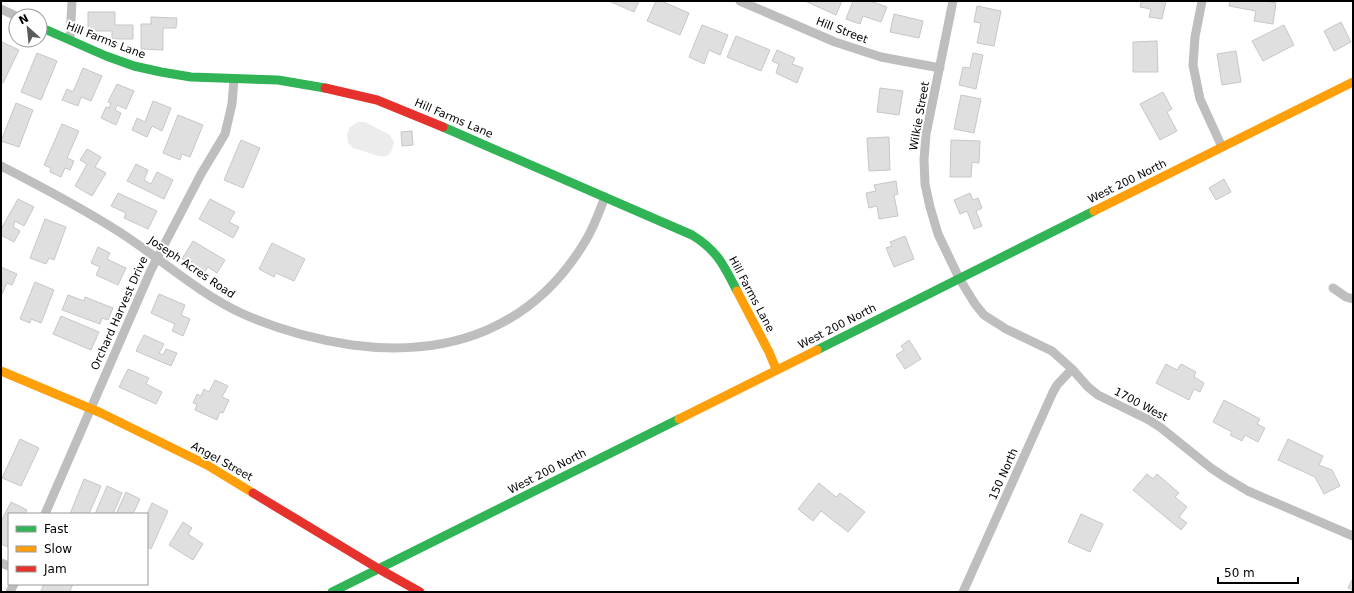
<svg xmlns="http://www.w3.org/2000/svg" width="1354" height="593" viewBox="0 0 1354 593" font-family="'DejaVu Sans',sans-serif">
	<style>
		.green { fill: #ececec }
		.building { fill: #dfdfdf; stroke: #c7c7c7 }
		.lines { fill: none; stroke-linecap: round; stroke-linejoin: round }
		.street { stroke: #bebebe; stroke-width: 9 }
		.fast { stroke: #30b455; stroke-width: 9 }
		.slow { stroke: #ff9f0a; stroke-width: 9 }
		.jam { stroke: #e5322d; stroke-width: 9 }
		.labels { text-anchor: middle; stroke-width: 4; stroke-linejoin: round; paint-order: stroke }
		.street-label { font-size: 11px; fill: #000; stroke: #fff }
	</style>
	<rect width="100%" height="100%" fill="#fff"/>
	<path class="green" d="M358,122H365L390,135L394,143L391,152L387,156H379L353,148L348,143L347,135L350,127Z"/>
	<path class="building" d="M609,1H639L634,12Z
		M656,1H661L689,13L680,35L647,21Z
		M805,1H842L836,15Z
		M853,1H870L887,7L881,22L863,16L860,24L846,19Z
		M1141,1H1166L1162,19L1149,17L1151,9L1140,7Z
		M1230,1H1265L1276,3L1273,24L1254,21L1256,11L1229,6Z
		M977,6L1001,11L994,46L977,43L981,23L974,22Z
		M88,12H115V25H133V39H112V31H88Z
		M894,14L923,21L919,38L890,32Z
		M151,17L177,18L176,28H163V50L141,49V24H151Z
		M1341,22L1351,42L1334,51L1324,31Z
		M702,25L728,35L720,55L709,50L704,64L689,57Z
		M1284,25L1294,45L1263,61L1252,41Z
		M736,36L770,50L761,71L727,57Z
		M1157,41L1158,72H1133V42Z
		M2,42L19,50L3,83L1,82V45Z
		M777,50L795,58L792,64L803,68L797,83L776,73L779,64L772,61Z
		M1236,51L1241,82L1222,85L1217,54Z
		M37,53L57,61L41,100L21,92Z
		M973,53L983,55L976,89L959,85L963,67L970,68Z
		M83,68L102,76L91,101L81,97L78,106L62,100L67,89L73,92Z
		M117,84L134,91L126,109L117,105L115,110L121,113L116,125L101,118L106,107L109,108L111,103L108,102Z
		M880,88L903,91L899,115L877,112Z
		M1163,92L1172,109L1167,112L1177,131L1160,140L1140,104Z
		M961,95L981,99L974,133L954,129Z
		M153,101L171,108L162,131L152,126L147,137L132,130L137,118L145,122Z
		M16,103L33,110L19,147L1,141Z
		M178,115L203,125L190,157L182,154L180,160L163,153Z
		M62,124L79,131L67,158L74,161L70,170L65,168L61,177L50,172L51,168L44,165Z
		M412,131L413,145L402,146L401,132Z
		M889,137L890,170L869,171L867,138Z
		M241,140L260,148L243,188L224,180Z
		M951,140L980,141L979,163L972,162L971,177H950Z
		M87,149L101,157L95,167L106,173L92,196L75,186L87,164L80,160Z
		M136,164L148,170L144,180L151,184L157,172L173,180L164,199L127,181Z
		M1224,179L1231,192L1216,200L1209,188Z
		M896,181L898,194L894,195L898,216L879,219L877,206L869,208L866,193L876,191L874,185Z
		M118,193L157,211L148,229L124,218L126,213L111,206Z
		M970,193L973,200L978,198L982,208L976,211L982,226L974,229L967,211L960,214L954,200Z
		M18,199L34,207L24,226L15,221L13,227L20,231L14,242L1,235V229Z
		M210,199L235,212L229,222L239,227L233,238L199,219Z
		M45,219L66,227L54,260L49,258L46,264L30,258Z
		M905,236L914,259L894,267L886,248L892,246L890,242Z
		M193,241L225,260L217,273L208,267L204,273L182,259Z
		M272,243L305,259L294,281L276,273L274,277L259,269Z
		M98,247L110,253L107,259L126,268L118,285L96,275L100,267L91,263Z
		M1,267L17,274L12,285L7,283L1,296Z
		M35,282L54,290L41,323L31,319L30,323L20,319Z
		M159,294L185,305L181,315L190,319L183,336L172,331L175,324L151,313Z
		M68,295L84,301L85,297L113,308L108,320L102,318L100,324L62,310Z
		M61,316L99,332L91,350L53,334Z
		M144,335L164,344L159,353L163,355L166,349L177,353L171,366L136,351Z
		M909,340L921,359L905,369L896,355L904,350L901,346Z
		M1166,364L1177,370L1181,364L1196,372L1194,377L1204,383L1200,392L1194,389L1189,400L1156,383Z
		M128,369L149,378L146,384L162,392L156,404L119,387Z
		M215,380L228,386L222,397L229,400L223,413L220,412L217,420L195,410L197,404L193,403L197,394L201,396L204,389L209,392Z
		M1224,400L1260,419L1257,424L1265,428L1258,442L1245,435L1242,441L1230,435L1232,432L1213,422Z
		M20,439L39,448L21,486L2,478Z
		M1288,439L1323,456L1319,465L1332,470L1340,486L1324,494L1315,477L1278,460Z
		M1147,474L1153,479L1157,474L1179,493L1175,497L1187,507L1179,517L1187,523L1181,530L1133,490Z
		M84,479L101,486L89,514H70Z
		M819,483L836,497L840,493L865,512L848,532L821,511L813,521L798,509Z
		M107,486L122,493L113,514H95Z
		M126,492L140,499L133,514H116Z
		M11,502L27,510L25,514H9V545L8,547L1,544V521Z
		M152,503L168,511L151,549L147,547V514Z
		M1081,514L1103,524L1090,552L1068,542Z
		M183,522L192,528L188,534L203,544L193,560L169,545Z
		M1353,578V590L1348,588Z
		M44,584H73L70,591L74,592H44L41,591Z"/>
	<g class="lines">
		<path class="street" d="M740,1L835,42L881,57L940,68
			M953,1L926,134L924,160L925,184L930,207L938,234L959,278L975,304L984,315L1006,329L1052,351L1072,369L1088,387L1098,395L1147,419L1160,427L1211,468L1226,478L1248,491L1353,536
			M1202,1L1195,37L1193,65L1200,99L1222,147
			M1,9L16,16
			M70,39L72,1
			M1,166C42,187 82,208 121,233C161,259 197,292 241,313C276,329 313,339 352,345C450,358 534,328 586,240C594,227 599,212 605,197
			M1333,288L1346,297L1353,299
			M45,514L151,270L201,174L225,134L232,104L234,79
			M1,563L9,566
			M10,592L14,584
			M963,592L1053,392L1057,385L1072,369"/>
		<path class="fast" d="M40,27L106,56L134,66L161,72L191,77L278,80L325,88
			M443,127L692,235C718,251 724,266 737,291
			M817,350L1094,211
			M332,592L679,419"/>
		<path class="slow" d="M1094,211L1353,82
			M737,291L769,352L776,369
			M1,371L101,413L207,465L253,493
			M679,419L817,350"/>
		<path class="jam" d="M325,88L377,100L443,127
			M253,493L379,569L420,592"/>
	</g>
	<g class="labels">
		<g class="street-label">
			<text transform="translate(842 30) rotate(21)" y="4">Hill Street</text>
			<text transform="translate(106 40) rotate(21)" y="4">Hill Farms Lane</text>
			<text transform="translate(919 116) rotate(-80)" y="4">Wilkie Street</text>
			<text transform="translate(454 118) rotate(23)" y="4">Hill Farms Lane</text>
			<text transform="translate(1127 181) rotate(-26)" y="4">West 200 North</text>
			<text transform="translate(192 267) rotate(34)" y="4">Joseph Acres Road</text>
			<text transform="translate(752 294) rotate(62)" y="4">Hill Farms Lane</text>
			<text transform="translate(119 313) rotate(-66)" y="4">Orchard Harvest Drive</text>
			<text transform="translate(837 326) rotate(-27)" y="4">West 200 North</text>
			<text transform="translate(1141 404) rotate(28)" y="4">1700 West</text>
			<text transform="translate(222 461) rotate(29)" y="4">Angel Street</text>
			<text transform="translate(547 471) rotate(-27)" y="4">West 200 North</text>
			<text transform="translate(1003 474) rotate(-66)" y="4">150 North</text>
		</g>
	</g>
	<rect width="1354" height="593" fill="none" stroke="#000000" stroke-width="4"/>
	<rect x="8" y="513" width="140" height="72" fill="#ffffff" stroke="#999999"/>
	<rect x="16" y="526" width="20" height="6" fill="#30b455" stroke="#999999"/>
	<text x="44" y="533" font-size="12" fill="#000000">Fast</text>
	<rect x="16" y="546" width="20" height="6" fill="#ff9f0a" stroke="#999999"/>
	<text x="44" y="553" font-size="12" fill="#000000">Slow</text>
	<rect x="16" y="566" width="20" height="6" fill="#e5322d" stroke="#999999"/>
	<text x="44" y="573" font-size="12" fill="#000000">Jam</text>
	<g transform="translate(28 28) rotate(333)"><circle r="19" fill="#ffffff" stroke="#999999"/>
	<path d="M0-3L7 15L0 10L-7 15Z" fill="#595959"/>
	<text y="-6" font-size="11" font-weight="bold" text-anchor="middle" fill="#000000">N</text>
	</g>
	<path d="M1218 577v6h80v-6" fill="none" stroke="#000000" stroke-width="2"/>
	<text x="1224" y="577" font-size="12" fill="#000000" stroke="#ffffff" stroke-width="3" paint-order="stroke">50 m</text>
</svg>
